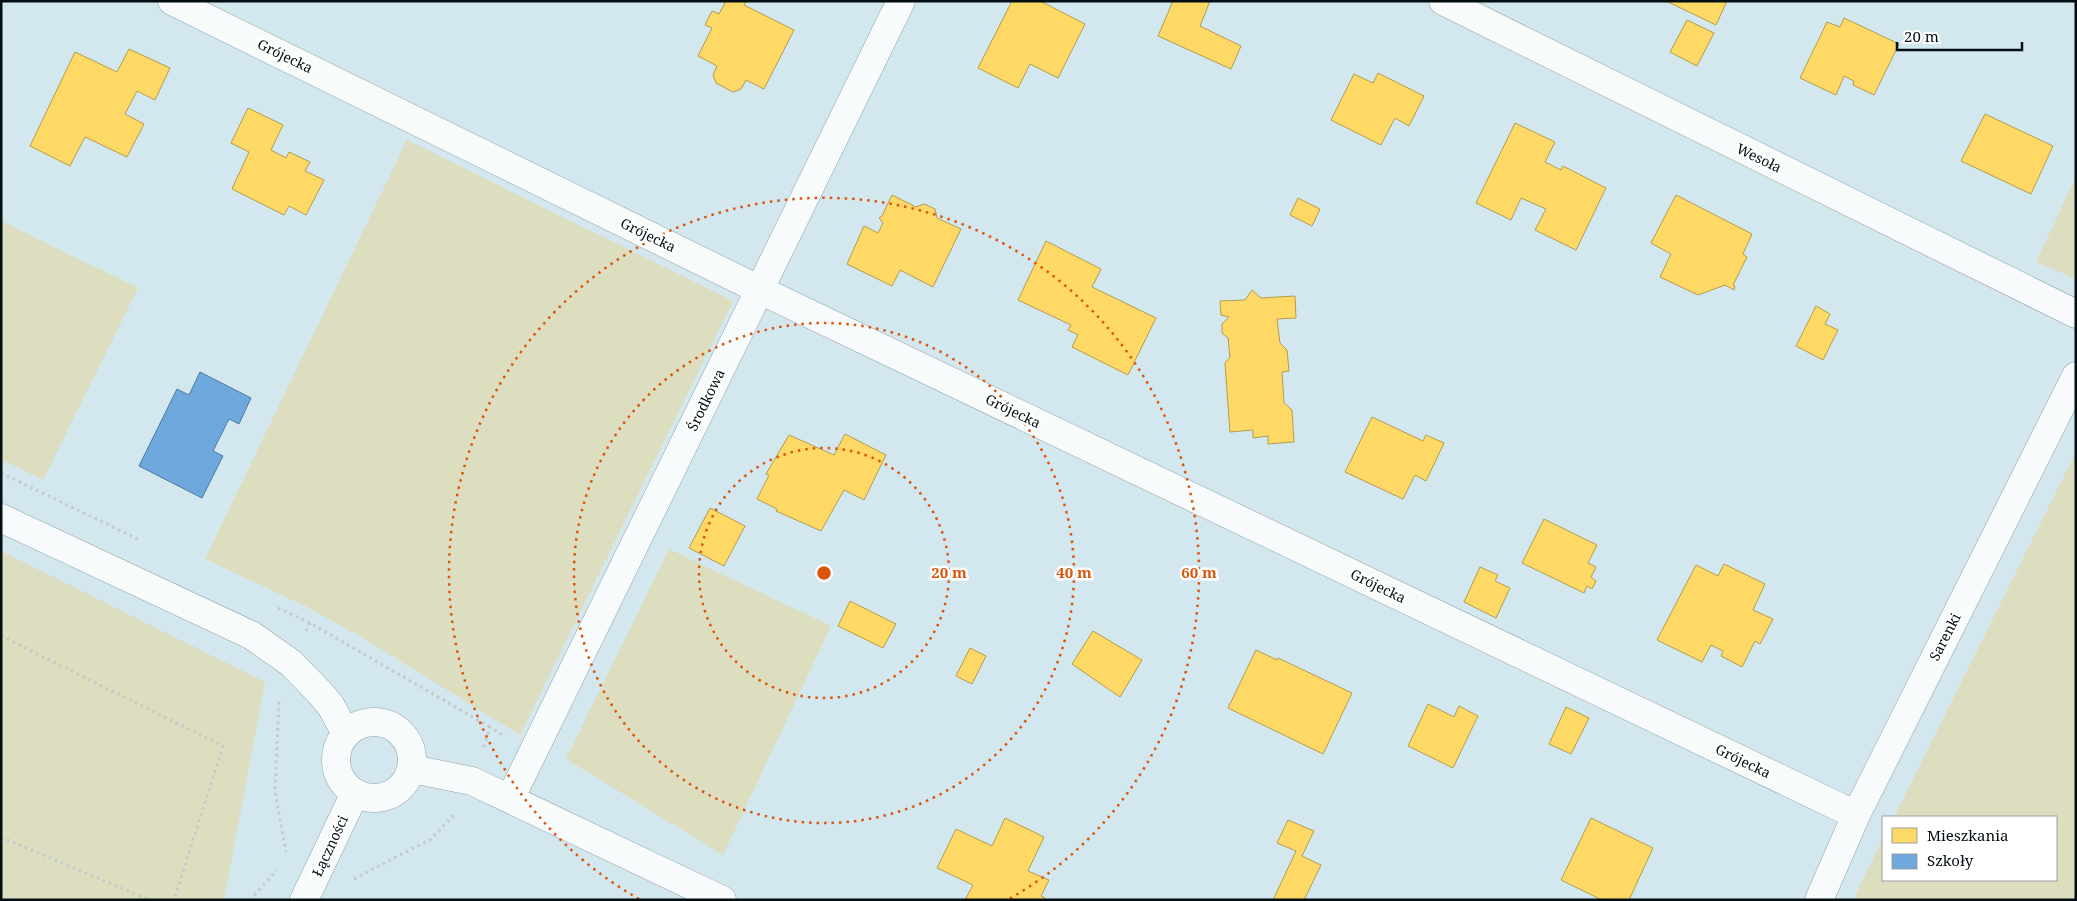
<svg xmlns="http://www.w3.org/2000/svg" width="2077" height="901" viewBox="0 0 2077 901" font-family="'Noto Serif',serif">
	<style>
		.green { fill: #dddebf }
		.homes { fill: #ffd966; stroke: #b39c4d }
		.schools { fill: #6fa8dc; stroke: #4e7a9f }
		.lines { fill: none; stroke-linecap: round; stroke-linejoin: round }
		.minor-casing { stroke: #91a1a5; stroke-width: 29 }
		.path { stroke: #c4cacc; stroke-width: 3; stroke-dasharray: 2.5 4; stroke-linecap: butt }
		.minor { stroke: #f8fbfc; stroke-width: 28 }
		.ring { fill: none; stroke: #dc550c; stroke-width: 2.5; stroke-dasharray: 2.5 5 }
		.labels { text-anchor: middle; stroke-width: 5; stroke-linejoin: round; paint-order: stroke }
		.street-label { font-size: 14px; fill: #020e12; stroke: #fff }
		.centre { fill: #dc550c; stroke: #fff; stroke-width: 2.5 }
		.ring-label { font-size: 15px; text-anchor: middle; font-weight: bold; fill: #dc550c; stroke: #fff; stroke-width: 5; stroke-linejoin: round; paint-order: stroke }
	</style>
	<rect width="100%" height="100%" fill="#d3e7ee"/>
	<path class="green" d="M407,140L733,301L520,735L366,640L309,608L205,559Z
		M2076,177V279L2036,262Z
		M1,221L138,288L43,480L1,459Z
		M2076,452V900H1853L1883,838V880H2056V817H1894Z
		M669,549L831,626L723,855L566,759Z
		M1,551L265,682L224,900H1Z"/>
	<path class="homes" d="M726,1H746L744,5L794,30L764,89L746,80L741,89L733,92L716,83L713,75L717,66L698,56L712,28L705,25L712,11L719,14Z
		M1012,1H1040L1085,24L1058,78L1030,64L1018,88L978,68Z
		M1173,1H1210L1200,26L1241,46L1231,69L1158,36Z
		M1666,1H1727L1716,25Z
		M1844,18L1899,44L1874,95L1853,85L1854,81L1844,76L1836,95L1800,78L1827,22L1840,27Z
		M1687,20L1714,33L1697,66L1670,52Z
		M129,49L170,68L155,100L137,91L125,114L144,124L127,157L85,137L70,166L30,146L75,52L117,72Z
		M1378,73L1424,96L1409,126L1395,118L1381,145L1331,120L1354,74L1373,83Z
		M248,108L283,125L271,150L286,158L289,152L310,162L305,171L324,180L306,215L289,206L284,215L232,189L249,152L231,143Z
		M1985,114L2053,146L2031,194L1961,161Z
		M1515,123L1555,142L1545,162L1561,170L1563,166L1606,188L1576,250L1535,230L1546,209L1521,198L1511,220L1476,203Z
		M892,195L916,207L924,204L935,209L937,218L961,229L933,287L900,270L892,286L847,264L864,226L878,233L883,223L879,218L882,216Z
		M1676,195L1752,234L1743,254L1747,257L1733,285L1735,286L1734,290L1725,285L1698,295L1660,277L1671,254L1651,243Z
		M1298,198L1320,209L1312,226L1290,215Z
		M1046,241L1101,269L1092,287L1156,318L1128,375L1072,347L1078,335L1068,330L1071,325L1018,300Z
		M1252,290L1261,298L1295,296L1296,318L1277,319L1280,343L1287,350L1289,371L1282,372L1284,403L1292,410L1294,442L1268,444V436L1253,438V430L1230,432L1225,363L1230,357L1228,338L1222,333V324L1229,317L1221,315L1220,301L1245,300Z
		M1816,306L1830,314L1825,324L1838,330L1823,360L1796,346Z
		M1372,417L1423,441L1426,435L1444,443L1426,481L1415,475L1403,499L1345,472Z
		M845,434L886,455L864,500L844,490L821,531L776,511L777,509L757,499L769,475L766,474L789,435L834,455Z
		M710,508L745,526L724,566L689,548Z
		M1544,519L1597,545L1588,563L1596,567L1591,577L1596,581L1592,589L1587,586L1584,593L1522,563Z
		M1724,564L1765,584L1753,610L1773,619L1760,644L1755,641L1742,667L1721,656L1723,651L1711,645L1702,662L1657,640L1696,565L1718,576Z
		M1480,567L1498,575L1495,581L1510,588L1496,618L1464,602Z
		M850,601L896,624L883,648L838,626Z
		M1093,631L1142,660L1120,697L1072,664Z
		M970,648L986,656L972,684L956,676Z
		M1256,650L1277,660L1278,658L1352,693L1323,754L1228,708Z
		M1428,704L1454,717L1459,706L1478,716L1453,768L1408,746Z
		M1566,707L1589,718L1571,754L1549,744Z
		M1005,818L1044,837L1028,871L1049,880L1041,896L1045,898L1044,900H965L973,885L937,868L956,829L992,846Z
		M1591,818L1653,848L1629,900H1602L1561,880Z
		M1288,820L1314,831L1302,856L1321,865L1304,900H1273L1296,851L1277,843Z"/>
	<path class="schools" d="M200,372L251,398L239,424L229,419L213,451L223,456L202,498L139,466L177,389L189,395Z"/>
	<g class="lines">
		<defs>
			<path id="minor" d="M172,1L760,290L1856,815
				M1443,1L2076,314
				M1,518L251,635L291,663L321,694L331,706L346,734
				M336 760a38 38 0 1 1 76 0a38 38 0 1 1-76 0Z
				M412,769L472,781L722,900
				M510,799L901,1
				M304,900L355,793
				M1819,900L1856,815L2076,376"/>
		</defs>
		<use href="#minor" class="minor-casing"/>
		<path class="path" d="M1,473L140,540
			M278,608L310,623L490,727
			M306,631L310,623
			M1,636L223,746L174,900
			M279,702L275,792L286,852
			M484,747L490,727L503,735
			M1,837L149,900
			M354,879L431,839L455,814
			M250,900L277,870"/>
		<use href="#minor" class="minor"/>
	</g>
	<g class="ring">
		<circle cx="824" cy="573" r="125"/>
		<circle cx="824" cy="573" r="250"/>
		<path d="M639 899A375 375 0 1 1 1009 899"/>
	</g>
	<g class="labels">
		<g class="street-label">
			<text transform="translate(285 56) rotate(26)" y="5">Grójecka</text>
			<text transform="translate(1759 158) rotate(26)" y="5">Wesoła</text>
			<text transform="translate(648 235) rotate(26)" y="5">Grójecka</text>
			<text transform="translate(706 400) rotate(-64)" y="5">Środkowa</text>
			<text transform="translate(1013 411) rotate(26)" y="5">Grójecka</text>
			<text transform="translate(1378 586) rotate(26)" y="5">Grójecka</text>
			<text transform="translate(1945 637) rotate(-63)" y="5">Sarenki</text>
			<text transform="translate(1743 761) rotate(26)" y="5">Grójecka</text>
			<text transform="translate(330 846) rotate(-65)" y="5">Łączności</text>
		</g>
	</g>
	<circle cx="824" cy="573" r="8" class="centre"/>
	<g class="ring-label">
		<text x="949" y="578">20 m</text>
		<text x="1074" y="578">40 m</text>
		<text x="1199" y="578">60 m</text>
	</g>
	<rect width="2077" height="901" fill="none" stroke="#020e12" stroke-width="5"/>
	<rect x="1882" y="816" width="175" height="65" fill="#ffffff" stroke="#9a9fa0"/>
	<rect x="1892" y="828" width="25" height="15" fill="#ffd966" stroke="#9a9fa0"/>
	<text x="1927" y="841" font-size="15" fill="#020e12">Mieszkania</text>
	<rect x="1892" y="854" width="25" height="15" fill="#6fa8dc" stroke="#9a9fa0"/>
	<text x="1927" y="866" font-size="15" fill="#020e12">Szkoły</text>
	<path d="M1897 42v8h125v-8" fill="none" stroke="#020e12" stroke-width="2.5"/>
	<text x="1904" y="42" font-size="15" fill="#020e12" stroke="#ffffff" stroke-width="4" paint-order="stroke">20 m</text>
</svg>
